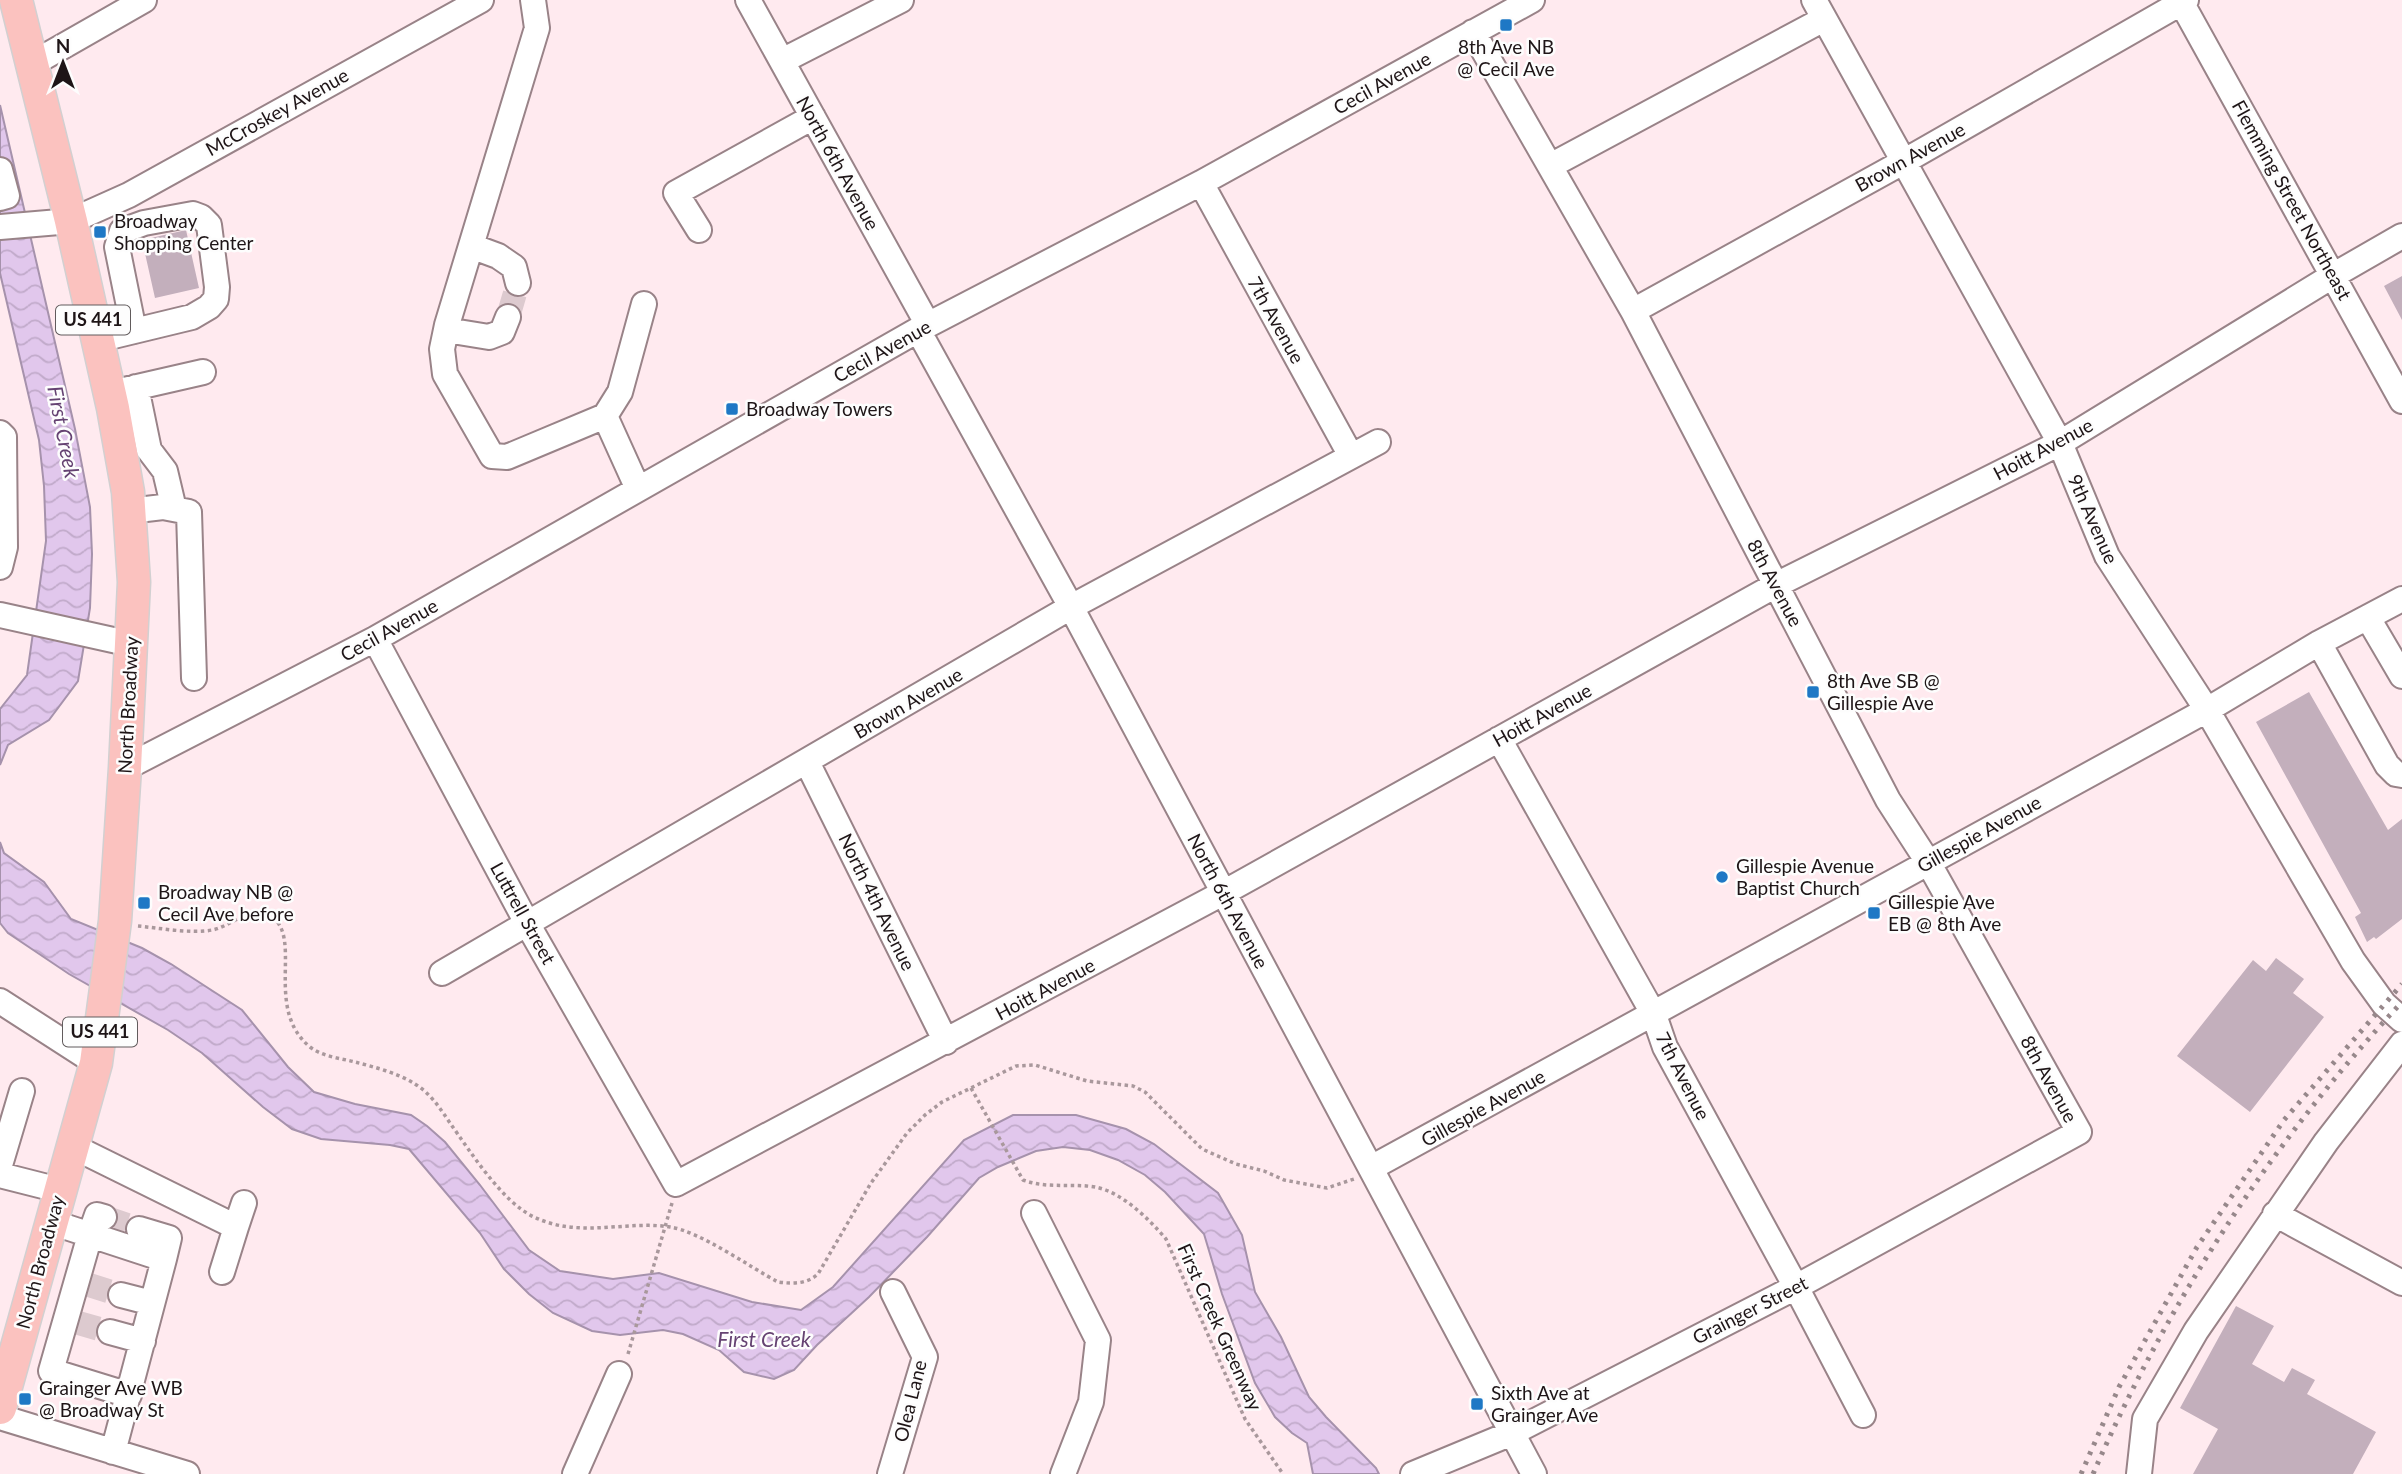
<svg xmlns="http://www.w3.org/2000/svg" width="2402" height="1474" viewBox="0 0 2402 1474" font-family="Lato,sans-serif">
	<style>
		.water { fill: url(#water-waves); stroke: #a692ac; stroke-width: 2 }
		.building { fill: #c3afbc }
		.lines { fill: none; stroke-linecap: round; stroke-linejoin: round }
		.minor-tunnel { stroke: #ddcacf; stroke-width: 24; stroke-dasharray: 24 12; stroke-linecap: butt }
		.minor-casing { stroke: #998388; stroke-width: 28 }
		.major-casing { stroke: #d2d0d1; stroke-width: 35 }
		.path { stroke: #a9989c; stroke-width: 3.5; stroke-dasharray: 3.5 3.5; stroke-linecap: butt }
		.minor { stroke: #fff; stroke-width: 24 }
		.major { stroke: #fbc2bf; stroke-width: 32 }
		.rail { stroke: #97888b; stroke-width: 5; stroke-dasharray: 3.5 7; stroke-linecap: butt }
		.poi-dot { fill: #1e78c5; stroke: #fdfdfd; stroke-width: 2.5 }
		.labels { text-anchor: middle; stroke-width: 5; stroke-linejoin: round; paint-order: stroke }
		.shield { fill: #fdfdfd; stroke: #615b5c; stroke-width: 2 }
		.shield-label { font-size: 18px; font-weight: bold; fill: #1e1517 }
		.poi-label { font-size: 19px; fill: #1e1517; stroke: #fdfdfd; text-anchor: start }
		.street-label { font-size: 19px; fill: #1e1517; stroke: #fdfdfd }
		.water-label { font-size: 21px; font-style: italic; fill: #654272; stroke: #fdfdfd }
	</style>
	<defs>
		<pattern id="water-waves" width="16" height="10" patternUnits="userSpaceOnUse" patternTransform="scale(1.75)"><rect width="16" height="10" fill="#e1c7ec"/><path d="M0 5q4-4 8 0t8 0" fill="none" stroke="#c1aaca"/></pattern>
	</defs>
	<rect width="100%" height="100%" fill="#ffeaef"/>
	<path class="water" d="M0,105L75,429L90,507L92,554L90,608L78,681L49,720L8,745L0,765V709L27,675L46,541L44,486L39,440L0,273Z
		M0,842L4,853L44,882L71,919L142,948L171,964L242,1010L288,1067L314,1092L355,1104L411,1115L427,1126L445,1142L480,1185L529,1250L560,1271L613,1279L659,1273L752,1302L801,1310L833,1287L964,1140L1013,1115H1076L1126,1129L1154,1144L1218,1193L1242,1235L1255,1292L1281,1337L1309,1397L1326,1417L1376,1468L1379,1474H1313L1307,1443L1292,1433L1275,1417L1255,1383L1222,1294L1204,1234L1165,1192L1145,1175L1118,1160L1090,1150L1063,1147L1036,1151L998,1167L979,1178L927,1237L869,1297L817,1345L794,1370L774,1379L744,1372L719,1350L683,1334L663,1330L620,1335L592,1331L553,1313L529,1294L504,1269L480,1233L409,1149L390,1145L321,1139L292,1129L263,1107L202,1053L168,1030L69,974L8,933L0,923Z"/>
	<path class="building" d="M186,230L199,288L155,298L142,240Z
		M2402,276V320L2384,286Z
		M2309,692L2388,830L2402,819V919L2376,939L2374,937L2367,942L2355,917L2361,913L2256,722Z
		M2276,958L2304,979L2293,993L2324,1017L2250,1112L2177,1056L2253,960L2266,971Z
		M2236,1306L2274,1326L2252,1364L2284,1382L2292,1368L2315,1380L2307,1394L2376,1432L2353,1474H2193L2218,1429L2180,1408Z"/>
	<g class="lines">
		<path class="minor-tunnel" d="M508,317L518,283
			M104,1217L139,1229
			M86,1284L121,1295
			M75,1322L110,1332"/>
		<defs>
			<path id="minor" d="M533,0L537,28L447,325L442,349L445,374L492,456L507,457L605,416L638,489
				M748,0L928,325
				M1814,0L2060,443L2107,556L2207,710L2353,961L2384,1004L2402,1020
				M2180,0L2402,401
				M782,61L901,0
				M32,64L144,0
				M1550,166L1824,19
				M0,170L7,196L0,198
				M1201,183L1351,456
				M0,227L71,221L129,195L481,0
				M699,230L676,193L813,117
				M471,246L498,256L514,267L518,283
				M1633,311L1903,162L2186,0
				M446,330L489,337L502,332L508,317
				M918,330L1071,607L1534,1474
				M97,340L192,317L209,307L216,299L217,287L209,225L201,217L193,214L144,223L122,231L117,247L134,331
				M136,387L149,450L165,471L174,509
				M120,391L203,372
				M605,416L620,392L644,304
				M0,433L4,437L5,547L0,567
				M129,511L163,507L189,512L194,678
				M0,615L131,644
				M2368,618L2402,676
				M375,639L528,925L676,1184L1223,893L1776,585L2060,443L2334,275L2402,236
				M2319,643L2387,765L2396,774L2402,775
				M1499,739L1654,1015L1665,1047L1796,1287L1863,1415
				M807,762L946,1042
				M125,768L375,639L918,330L1201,183L1532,0
				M442,973L1071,607L1378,442
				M0,1001L96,1063
				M72,1146L236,1227L244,1203
				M0,1165L22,1091
				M1371,1168L2207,710L2319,643L2402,599
				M0,1175L59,1190
				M1034,1213L1098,1340L1091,1402L1063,1474
				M2275,1214L2402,1283
				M104,1217L97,1215L90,1235L51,1371L129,1395
				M51,1222L164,1259L113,1452
				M139,1229L169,1238L164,1259
				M222,1272L236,1227
				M121,1295L152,1303
				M110,1332L143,1341
				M0,1417L187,1474
				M575,1474L619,1374
				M890,1474L925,1357L893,1292
				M1413,1474L1512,1433L1796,1287L2079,1132L1928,862L1888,800L1633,311L1473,32
				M2139,1474L2145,1419L2196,1331L2326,1142L2402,1044"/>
			<path id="major" d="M0,1408L96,1063L115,921L125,768L134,582L128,492L113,408L71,221L16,0"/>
		</defs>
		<use href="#minor" class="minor-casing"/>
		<use href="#major" class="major-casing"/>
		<path class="path" d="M138,926C159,928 191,934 212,930C231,927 251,903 271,916C304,938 263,1008 310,1047C323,1057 340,1058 355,1062C374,1067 398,1073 415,1084C430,1093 440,1108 450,1123C470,1151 502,1202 534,1217C580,1239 625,1220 670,1227C699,1231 750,1267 778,1282C793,1284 807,1284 818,1274L871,1183L907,1133L925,1115L942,1102L1016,1066L1035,1065L1087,1081L1133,1086L1145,1092L1202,1149L1236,1164L1264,1171L1284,1180L1327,1188L1354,1179
			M971,1088L1023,1180C1047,1189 1070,1183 1095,1187C1122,1192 1149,1219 1166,1239L1245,1419L1283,1474
			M628,1354L672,1203"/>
		<use href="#minor" class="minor"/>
		<use href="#major" class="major"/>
		<path class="rail" d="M2081,1474L2119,1387L2197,1247L2284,1120L2402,984
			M2093,1474C2168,1301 2273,1140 2402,1002"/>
	</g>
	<g class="poi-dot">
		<rect x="1499" y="18" width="14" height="14" rx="3.5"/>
		<rect x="93" y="225" width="14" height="14" rx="3.5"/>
		<rect x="725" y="402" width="14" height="14" rx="3.5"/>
		<rect x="1806" y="685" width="14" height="14" rx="3.5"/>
		<circle cx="1722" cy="877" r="7"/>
		<rect x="137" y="896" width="14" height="14" rx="3.5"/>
		<rect x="1867" y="906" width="14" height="14" rx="3.5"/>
		<rect x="18" y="1392" width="14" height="14" rx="3.5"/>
		<rect x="1470" y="1397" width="14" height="14" rx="3.5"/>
	</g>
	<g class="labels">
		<g class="shield">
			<rect x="56" y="305.5" width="74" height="29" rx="5"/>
			<rect x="63" y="1017.5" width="74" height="29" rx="5"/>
		</g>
		<g class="shield-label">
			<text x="93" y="326">US 441</text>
			<text x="100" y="1038">US 441</text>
		</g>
		<g class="poi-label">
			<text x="1506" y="54" text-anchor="middle">8th Ave NB<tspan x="1506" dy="22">@ Cecil Ave</tspan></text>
			<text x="114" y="228">Broadway<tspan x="114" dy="22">Shopping Center</tspan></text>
			<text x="746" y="416">Broadway Towers</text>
			<text x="1827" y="688">8th Ave SB @<tspan x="1827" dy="22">Gillespie Ave</tspan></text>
			<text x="1736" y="873">Gillespie Avenue<tspan x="1736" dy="22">Baptist Church</tspan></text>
			<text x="158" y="899">Broadway NB @<tspan x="158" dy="22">Cecil Ave before</tspan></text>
			<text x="1888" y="909">Gillespie Ave<tspan x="1888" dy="22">EB @ 8th Ave</tspan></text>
			<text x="39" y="1395">Grainger Ave WB<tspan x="39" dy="22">@ Broadway St</tspan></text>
			<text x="1491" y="1400">Sixth Ave at<tspan x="1491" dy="22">Grainger Ave</tspan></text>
		</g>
		<g class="street-label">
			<text transform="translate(1382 83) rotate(-29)" y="7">Cecil Avenue</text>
			<text transform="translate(277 112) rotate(-29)" y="7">McCroskey Avenue</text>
			<text transform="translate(1910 157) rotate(-29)" y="7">Brown Avenue</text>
			<text transform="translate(838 163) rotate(61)" y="7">North 6th Avenue</text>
			<text transform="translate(2292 200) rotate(61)" y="7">Flemming Street Northeast</text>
			<text transform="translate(1276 320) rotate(61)" y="7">7th Avenue</text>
			<text transform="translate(882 351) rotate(-29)" y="7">Cecil Avenue</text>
			<text transform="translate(2043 449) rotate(-28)" y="7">Hoitt Avenue</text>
			<text transform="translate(2093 519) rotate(66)" y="7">9th Avenue</text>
			<text transform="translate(1775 583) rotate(62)" y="7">8th Avenue</text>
			<text transform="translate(389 630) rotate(-29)" y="7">Cecil Avenue</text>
			<text transform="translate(908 703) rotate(-30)" y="7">Brown Avenue</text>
			<text transform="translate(128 705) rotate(-87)" y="7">North Broadway</text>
			<text transform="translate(1542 715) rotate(-29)" y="7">Hoitt Avenue</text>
			<text transform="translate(1979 834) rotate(-29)" y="7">Gillespie Avenue</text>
			<text transform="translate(1228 901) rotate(62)" y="7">North 6th Avenue</text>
			<text transform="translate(877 902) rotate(64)" y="7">North 4th Avenue</text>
			<text transform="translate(523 913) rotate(61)" y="7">Luttrell Street</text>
			<text transform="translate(1045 989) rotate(-28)" y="7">Hoitt Avenue</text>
			<text transform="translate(1683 1076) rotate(63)" y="7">7th Avenue</text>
			<text transform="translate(2049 1079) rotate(61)" y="7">8th Avenue</text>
			<text transform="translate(1483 1108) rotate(-29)" y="7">Gillespie Avenue</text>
			<text transform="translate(40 1262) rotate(-75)" y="7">North Broadway</text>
			<text transform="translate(1750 1310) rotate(-27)" y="7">Grainger Street</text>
			<text transform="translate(1220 1327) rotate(66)" y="7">First Creek Greenway</text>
			<text transform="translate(910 1401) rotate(-76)" y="7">Olea Lane</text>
		</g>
		<g class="water-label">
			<text transform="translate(63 432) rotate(79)" y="7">First Creek</text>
			<text x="764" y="1347">First Creek</text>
		</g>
	</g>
	<g transform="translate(63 63)" stroke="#fdfdfd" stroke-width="5" paint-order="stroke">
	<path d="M0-5L12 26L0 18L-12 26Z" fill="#1e1517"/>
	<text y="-10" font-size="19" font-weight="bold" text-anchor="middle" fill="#1e1517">N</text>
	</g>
</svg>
